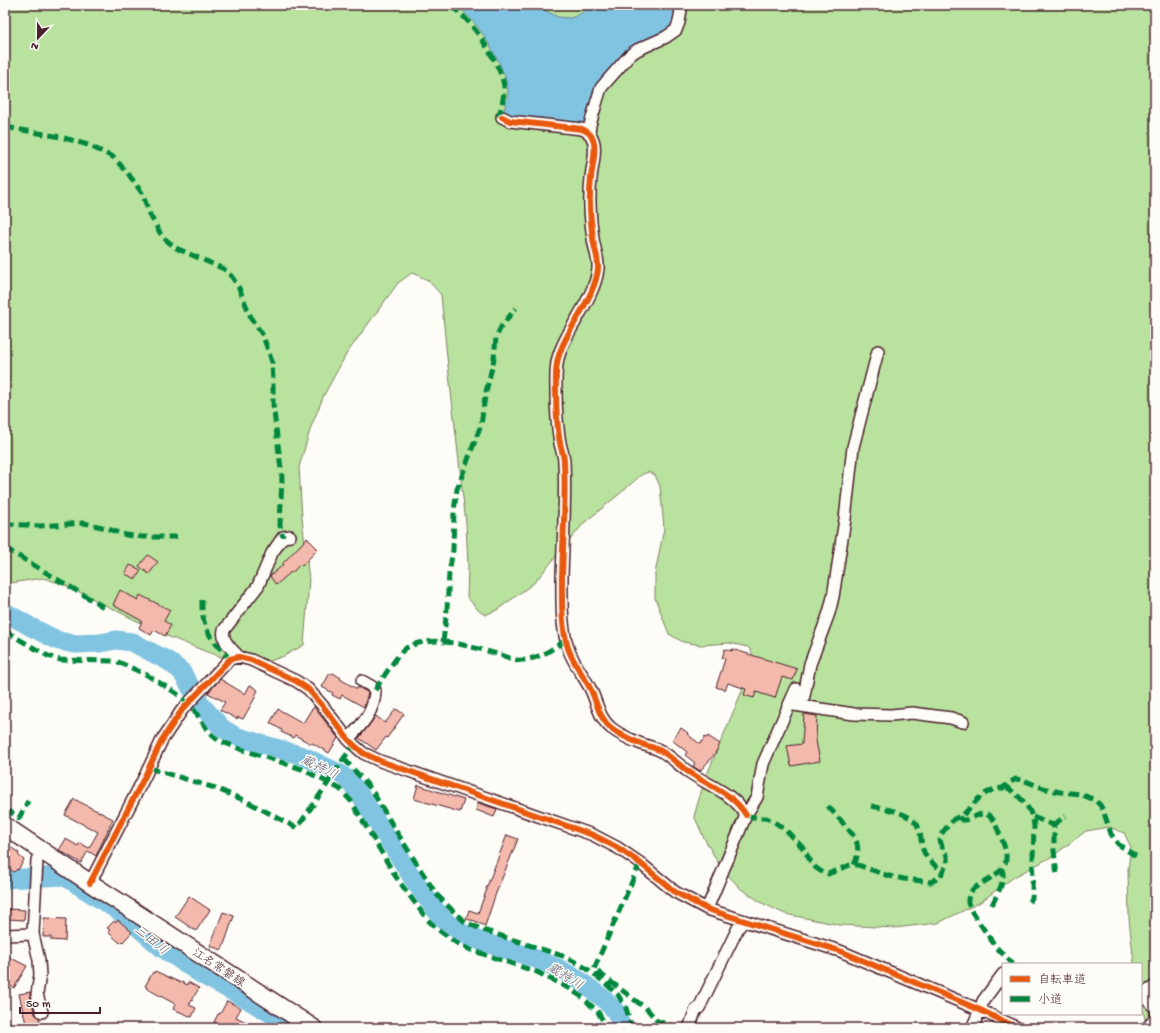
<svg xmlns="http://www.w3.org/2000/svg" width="1160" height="1033" viewBox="0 0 1160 1033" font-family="'Gochi Hand','Klee One',sans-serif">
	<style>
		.green { fill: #b8e29e; stroke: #818064 }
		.water { fill: #81c4e2; stroke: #6b8299 }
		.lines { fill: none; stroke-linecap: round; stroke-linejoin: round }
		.river { stroke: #81c4e2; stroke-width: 19 }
		.building { fill: #f3b9ac; stroke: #4a1f2b }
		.street-casing { stroke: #4a1f2b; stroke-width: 14 }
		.primary-casing { stroke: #4a1f2b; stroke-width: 20 }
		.street { stroke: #fdfcf7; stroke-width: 11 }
		.primary { stroke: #fdfcf7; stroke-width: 17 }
		.quiet { stroke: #00873e; stroke-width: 5; stroke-dasharray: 10 5; stroke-linecap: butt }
		.cycleway-casing { stroke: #fdfcf7; stroke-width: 8 }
		.cycleway { stroke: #e8590c; stroke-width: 6 }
		.labels { text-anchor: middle; stroke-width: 3; stroke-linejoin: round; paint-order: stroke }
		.street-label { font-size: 12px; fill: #4a1f2b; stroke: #fdfcf7 }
		.water-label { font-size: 13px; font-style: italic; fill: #5d596b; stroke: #fdfcf7 }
	</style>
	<rect width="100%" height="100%" fill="#fdfcf7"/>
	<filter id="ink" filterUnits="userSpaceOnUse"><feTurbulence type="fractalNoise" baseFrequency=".025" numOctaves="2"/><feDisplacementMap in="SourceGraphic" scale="8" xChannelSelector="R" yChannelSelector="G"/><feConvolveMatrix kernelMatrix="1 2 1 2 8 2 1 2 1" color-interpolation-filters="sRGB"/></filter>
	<g filter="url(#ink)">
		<path class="green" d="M5,5H1155V1028H1147L1141,1002V964H1134L1129,919L1128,869L1131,847L1124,833L1109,827L1086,831L1053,856L1014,877L979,903L938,923L894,928L840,925L785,914L762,903L741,889L721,868L704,838L694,816L705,779L750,672L752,652L748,647L729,643L701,645L683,642L669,634L655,598V574L664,528L660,486L655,475L648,472L641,475L623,491L584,523L534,583L497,610L485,615L479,611L467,597L468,566L466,523L447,357L441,295L428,280L412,273L398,283L347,353L324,395L311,427L299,467L302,518L309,580L304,645L284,656L253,667L207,652L167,636L65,585L43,578L5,584Z"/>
		<path class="water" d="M457,5H535L558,17L571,18L580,14L588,8L591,5H673L677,13L670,30L622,57L586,123L509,117L504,115C504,107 507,101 508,93C508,76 492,47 482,33C475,22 466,14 457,5Z"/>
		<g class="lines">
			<path class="river" d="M5,612L31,627L59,641L75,644L100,643L116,640L132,642L168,661L181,671L202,706L222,728L235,736L303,756L339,773L347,779L357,790L415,882L434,908L445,921L465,935L483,942L531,957L558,968L579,980L604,999L616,1012L622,1028
				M5,879L64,876L120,912L162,948L202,975L250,1001L295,1028"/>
		</g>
		<path class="building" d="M307,538L318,549L302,566L300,564L292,573L291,572L276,585L270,576L283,565L282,564Z
			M148,555L158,562L149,574L139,566Z
			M130,565L141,570L136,579L125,574Z
			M120,590L138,600L140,595L170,610L164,621L171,625L165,636L154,630L151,635L139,628L142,621L113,605Z
			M725,649L732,651V649L797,669L793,680L782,677L775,698L756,692L754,698L744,695L746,689L728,683L725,690L716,687L725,659L722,658Z
			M330,673L332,674L333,673L341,678L340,679L357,689L358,687L367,692L368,693L367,696L364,707L342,695L340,699L332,695L333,693L322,687Z
			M220,679L245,694L250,685L258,690L255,696H256L243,719L238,717L237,719L220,710L225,702L208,693Z
			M314,707L338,738L329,753L312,743L311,744L295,735L294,738L281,732L282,730L270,723L278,709L303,723L311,710Z
			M396,709L404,714L387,738L386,737L376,750L359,738L376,716L385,723Z
			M804,714L817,716L816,741L820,761L791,766L787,746L802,744Z
			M681,728L688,733L687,734L700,744L705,737L707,738L708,736L720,744L714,755L700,771L693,766L695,763L685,755L687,752L672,740Z
			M418,785L464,800L460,812L414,799Z
			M74,799L113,819L96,856L88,851L81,863L59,850L66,839L78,846L80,843L89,848L98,832L65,815Z
			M478,803L497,809L494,817L476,810Z
			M507,835L518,839L496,893L485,926L475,921L466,919L469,910L478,913L487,889H486Z
			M9,846L19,853L18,855L24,860L18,870L17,869L14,872L5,866V852Z
			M189,896L210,910L196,931L175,917Z
			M7,909L25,910L24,920L7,919Z
			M223,912L234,916L222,950L210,946Z
			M44,918L66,919L65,941L51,940V937H43Z
			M118,920L132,932L123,942L122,941L120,943L108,932L110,930L107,928L114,921L116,923Z
			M5,955L27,966L14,988L5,983L10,976L5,973Z
			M155,971L181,983L182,982L187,985L188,982L199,988L189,1005L196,1008L192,1017L173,1009L175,1004L146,988L147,987L145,986L153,972L154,973Z
			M30,992V996L35,1014L39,1018L42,1028H27L19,994Z
			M227,1001L241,1008L236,1017L258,1028H224L214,1022L218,1014H220Z"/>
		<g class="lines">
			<defs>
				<path id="street" d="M502,117L510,121L582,129C589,132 592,135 594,143C596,155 592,166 591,178C589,197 590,219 593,238C594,248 599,259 598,269C595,297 569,326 560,352C555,364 556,378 556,391C556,408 557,426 560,443C561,449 564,455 564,462C566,500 563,539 562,577C562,601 561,626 568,648C573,663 584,676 591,690C597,703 599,718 611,728C619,734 629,739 639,743C646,746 654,747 661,751C670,756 678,764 686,770C708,786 731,791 746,815
					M589,133L590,125L596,104L601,88L606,82L630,55L637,50L666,37L676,30L679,22L681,10L677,5
					M239,657C232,649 221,641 224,630L258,586L272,553L283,537L290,536
					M794,705L854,714L891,715L912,713L951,718L963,722
					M800,706L804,696L810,664L829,613L833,597L845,519L853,447L878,351
					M348,739C362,725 375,711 375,690L371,686L362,681
					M90,883L145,776L162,740L182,710L230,659L239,657L251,660L296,681L308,689L322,705L348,739L354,745L363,753L380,761L593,835L618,848L640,863L675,892L707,909L840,951L980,1010L1018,1028
					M707,909L746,815L757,797L763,764L796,689
					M33,934L39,960L40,975L37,994L42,1012
					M5,935L33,934L37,860L41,850
					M1155,986L1145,993V996L1155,1008
					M689,1028L696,1009L699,1008L738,928L744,921
					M972,1028L980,1010L983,1001L1003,974
					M1147,1028L1155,1018"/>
				<path id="primary" d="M5,826L90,883L313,1028"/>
			</defs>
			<use href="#street" class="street-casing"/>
			<use href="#primary" class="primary-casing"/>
			<use href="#street" class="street"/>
			<use href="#primary" class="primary"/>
			<path class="quiet" d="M452,5C458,12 466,18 471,25C482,37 503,71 504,87C504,97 502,106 499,115L502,117
				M5,127L61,137L88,145L113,157L127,172L142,193L150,215L160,233L165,239L176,248L224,269L232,277L239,288L252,320L262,334L268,350L272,362L273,382V404L282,477L280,525L283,537
				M5,526L10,524L39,526L84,523L102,527L126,535L143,537H177
				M5,548L107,609
				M202,600C201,629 211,639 230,659
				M5,631L48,656L60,660L116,661L147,675L176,693L182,698L194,710L208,731L213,736L218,740L240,749L302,769L340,789L351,801L396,877L426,918L437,929L458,944L471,950L537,972L570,989L582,997L598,1012L607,1028
				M443,642L447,609L449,573L453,550L454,511L457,489L481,425L485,396L494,359L496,337L501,327L516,308
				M375,690C381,681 398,653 406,648C433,633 470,647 498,654C505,656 515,661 522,660C539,659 552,649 566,640
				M344,758L346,761L371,789L396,831L436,894L451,909L465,922L483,930L566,957L586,968L604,982L618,995L626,1008L632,1028
				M149,768L215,788L246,801L297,828L328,783L344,758L354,745
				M1005,786C1020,796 1032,807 1034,826L1032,891V898L1029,902
				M828,806C835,815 851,830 856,840C859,848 858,857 854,865
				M871,806C885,809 904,811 915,822C923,830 919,844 925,854C929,861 937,867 943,872
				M5,809L19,818L28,801
				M746,815L757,818H766L773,821L785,829L803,848L811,862L816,868L822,872L828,874L850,865H858L889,876L904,879L931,882L940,877L947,864V855L943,850L940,840L942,833L947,827L954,819L963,815L981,796L994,789L1003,788L1007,784L1016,779L1023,780L1043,788L1060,792L1080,794L1095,800L1100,805L1103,810L1111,834L1118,844L1137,857
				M959,817L962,820C974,821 984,805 994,821C999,834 1013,857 1002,869C997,875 980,884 973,889L970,893L968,899V903L972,912L996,947L1013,964
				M1033,817L1053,825L1054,828V851L1057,875
				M1053,825L1066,816
				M640,863L594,969L648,1010L657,1021L679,1028
				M992,905C997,894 1006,881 1002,869"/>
			<defs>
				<path id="cycleway" d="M502,117L510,121L582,129C589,132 592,135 594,143C596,155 592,166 591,178C589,197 590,219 593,238C594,248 599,259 598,269C595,297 569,326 560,352C555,364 556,378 556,391C556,408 557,426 560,443C561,449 564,455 564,462C566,500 563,539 562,577C562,601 561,626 568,648C573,663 584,676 591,690C597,703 599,718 611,728C619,734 629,739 639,743C646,746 654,747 661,751C670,756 678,764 686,770C708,786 731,791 746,815
					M90,883L145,776L162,740L182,710L230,659L239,657L251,660L296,681L308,689L322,705L348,739L354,745L363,753L380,761L593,835L618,848L640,863L675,892L707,909L840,951L980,1010L1018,1028"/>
			</defs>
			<use href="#cycleway" class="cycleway-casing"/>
			<use href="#cycleway" class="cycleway"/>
		</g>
	</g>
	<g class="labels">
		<g class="street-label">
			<text transform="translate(219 967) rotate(33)" y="4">江名常磐線</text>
		</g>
		<g class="water-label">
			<text transform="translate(320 766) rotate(26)" y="5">蔵持川</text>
			<text transform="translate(152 939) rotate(39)" y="5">三田川</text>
			<text transform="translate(566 975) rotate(31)" y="5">蔵持川</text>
		</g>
	</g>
	<rect width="1160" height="1033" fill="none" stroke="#fdfcf7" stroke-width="20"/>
	<rect x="10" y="10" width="1140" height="1013" fill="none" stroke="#4a1f2b" stroke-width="1.5" filter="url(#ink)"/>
	<rect x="1002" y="963" width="140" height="52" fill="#fdfcf7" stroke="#b5a4a5"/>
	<rect x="1010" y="976" width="20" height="6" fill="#e8590c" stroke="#b5a4a5"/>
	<text x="1038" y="983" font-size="12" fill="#4a1f2b">自転車道</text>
	<rect x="1010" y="996" width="20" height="6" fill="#00873e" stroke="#b5a4a5"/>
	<text x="1038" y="1003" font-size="12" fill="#4a1f2b">小道</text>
	<g transform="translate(38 38) rotate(202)" stroke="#fdfcf7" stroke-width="3" paint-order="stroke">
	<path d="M0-3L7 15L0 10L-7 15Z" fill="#4a1f2b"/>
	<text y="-6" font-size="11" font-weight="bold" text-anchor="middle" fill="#4a1f2b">N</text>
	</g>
	<path d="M20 1007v6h80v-6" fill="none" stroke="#4a1f2b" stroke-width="2"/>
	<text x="26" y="1007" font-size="12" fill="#4a1f2b" stroke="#fdfcf7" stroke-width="3" paint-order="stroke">50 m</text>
</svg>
